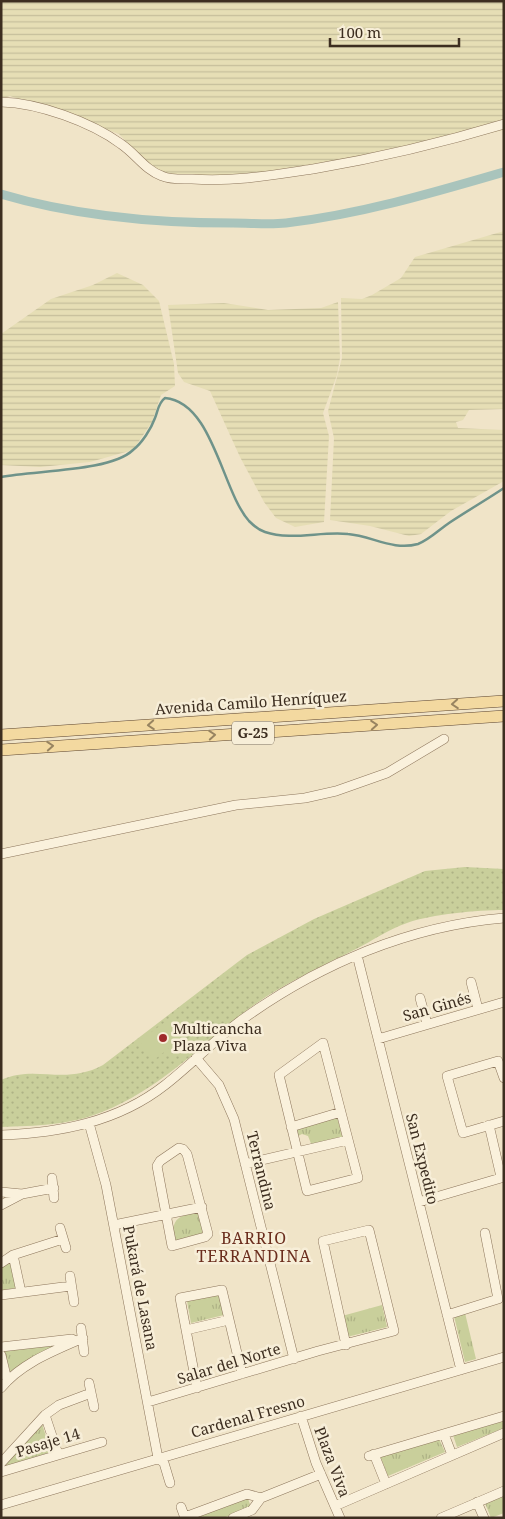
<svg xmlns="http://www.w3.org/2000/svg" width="505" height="1519" viewBox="0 0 505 1519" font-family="'Noto Serif',serif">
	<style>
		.farmland { fill: url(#farmland-rules) }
		.grass { fill: url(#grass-tufts) }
		.park { fill: url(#park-dots) }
		.garden { fill: #c9cf9b }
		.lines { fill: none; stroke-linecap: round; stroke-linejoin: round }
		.stream { stroke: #6f938a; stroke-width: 2.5 }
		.canal { stroke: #a9c4bc; stroke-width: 9 }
		.minor-casing { stroke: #8d765c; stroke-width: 10 }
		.major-casing { stroke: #5b4430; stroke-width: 12 }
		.minor { stroke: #faf1dc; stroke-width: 9 }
		.major { stroke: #f3d9a0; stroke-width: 11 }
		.oneway { stroke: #988460 }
		.poi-dot { fill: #9e2a2b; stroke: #f7eed8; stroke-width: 2 }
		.labels { text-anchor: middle; stroke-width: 5; stroke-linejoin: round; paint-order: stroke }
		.shield { fill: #f7eed8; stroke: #756857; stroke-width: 1 }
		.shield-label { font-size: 14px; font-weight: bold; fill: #3d2e20 }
		.street-label { font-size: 15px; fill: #3d2e20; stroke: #f7eed8 }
		.poi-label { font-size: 15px; fill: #3d2e20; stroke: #f7eed8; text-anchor: start }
		.neighbourhood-label { font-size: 16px; letter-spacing: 1px; fill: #6b2e1e; stroke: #f7eed8 }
	</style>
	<defs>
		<pattern id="farmland-rules" width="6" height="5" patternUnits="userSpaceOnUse" patternTransform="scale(1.25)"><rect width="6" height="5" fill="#e6deb5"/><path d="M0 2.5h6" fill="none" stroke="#c6bf9b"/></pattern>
		<pattern id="grass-tufts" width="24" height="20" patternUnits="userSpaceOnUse" patternTransform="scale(1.25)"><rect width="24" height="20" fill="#c9cf9b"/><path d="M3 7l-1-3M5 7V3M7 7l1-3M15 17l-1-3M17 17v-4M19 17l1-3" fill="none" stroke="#aeb285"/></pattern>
		<pattern id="park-dots" width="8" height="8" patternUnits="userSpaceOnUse" patternTransform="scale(1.25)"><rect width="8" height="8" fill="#c9cf9b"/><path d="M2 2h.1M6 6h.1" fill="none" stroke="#aeb285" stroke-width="1.8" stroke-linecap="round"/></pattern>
	</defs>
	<rect width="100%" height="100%" fill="#f0e4c8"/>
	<path class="farmland" d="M1,1H504V130L404,152L272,175L159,176L119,134L10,96L1,99Z
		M504,231V409L469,410L463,420L456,422L458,428L504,430V481L451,511L421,534L409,536L370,526L330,520L334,438L328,411L342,358L341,298L362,299L372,295L401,278L415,257Z
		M117,273L143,285L159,301L174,364L175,386L161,395L152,422L133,450L90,462L40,467L1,465V334L51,299L93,285Z
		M338,302L340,358L337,375L323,413L329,436L324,522L295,527L276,518L264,502L240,457L210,391L184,382L178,373L168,305L224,303L268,310L321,308Z"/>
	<path class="grass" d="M337,1116L343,1139L312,1146L308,1136L302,1134L298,1136L297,1129Z
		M199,1211L205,1236L173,1243C172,1219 175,1217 199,1211Z
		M11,1262L19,1287L1,1291V1268Z
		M219,1293L224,1315L191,1323L187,1301Z
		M382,1305L387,1327L347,1337L342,1316Z
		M465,1313L476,1359L465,1362L454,1316Z
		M69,1341L11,1373L3,1350Z
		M504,1421V1428L457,1447L453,1435Z
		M42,1424L51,1452L3,1467Z
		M439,1439L445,1452L388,1476L380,1456Z
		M504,1495V1513L491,1518L485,1503Z
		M247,1496L251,1507L223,1518H190Z"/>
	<path class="park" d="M465,867L504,869V910C477,910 432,914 407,923C389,929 372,941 356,949C317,969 275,987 241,1015C196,1050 156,1091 102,1112C71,1125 34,1126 1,1127V1080C36,1064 64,1086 103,1065L247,955L314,919L425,871Z"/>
	<path class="garden" d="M172,1017L186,1035L154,1060L139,1041Z"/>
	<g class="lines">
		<path class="stream" d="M1,477C35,470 110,472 133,450C142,443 151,429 155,418C158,411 158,403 165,398C213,402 222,491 249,521C253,525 259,530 265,532C291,541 321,531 348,534C372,536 393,551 418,544C429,540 440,529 449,523C467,511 486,500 504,488"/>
		<path class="canal" d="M1,194C75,216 156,223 233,223C251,223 269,225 286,223C361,214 432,193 504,172"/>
		<defs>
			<path id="minor" d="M1,102C39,103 91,122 121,144C136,154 145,170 162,176C171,180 183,179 192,179C233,182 273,175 313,169C377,158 441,143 504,124
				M1,854L236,805L305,798L336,791L387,773L444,739
				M357,955L461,1370
				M471,982L478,1009
				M420,998L427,1024
				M378,1039L504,1002
				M323,1043L358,1178L307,1191L279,1075Z
				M196,1058L219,1085L234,1119L294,1359
				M504,1078L498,1061L447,1076L463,1133L504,1121
				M89,1123L106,1185L158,1458L164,1463L170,1483
				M489,1125L501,1177
				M291,1127L341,1112
				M1,1135C59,1133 118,1122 165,1085C192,1064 215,1039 243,1019C320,964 409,926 504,918
				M179,1148L183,1149L187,1154L208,1234L205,1237L172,1246L157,1166L160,1161Z
				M245,1164L348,1140
				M52,1178L54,1198
				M1,1192L22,1194
				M419,1202L504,1177
				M1,1205L22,1194L54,1188
				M114,1225L202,1207
				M60,1228L66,1248
				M13,1255L21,1292
				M1,1263L13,1255L63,1239
				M70,1276L74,1302
				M1,1295L71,1286
				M447,1315L498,1299L485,1233
				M81,1328L84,1352
				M186,1330L229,1320
				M1,1347L72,1339
				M1,1355L7,1380
				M89,1383L94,1407
				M1,1388C21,1363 54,1351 83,1338
				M197,1388L180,1298L222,1290L242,1374
				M148,1402L318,1351L394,1331L369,1230L323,1241L346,1345
				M45,1415L58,1454
				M301,1416L316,1463L340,1518
				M444,1434L452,1455
				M374,1454L386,1484
				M369,1456L504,1416
				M1,1463L45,1415L59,1405L91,1393
				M1,1472L102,1442
				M261,1498L321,1474
				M477,1502L484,1518
				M1,1505L504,1357
				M335,1506L504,1433
				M181,1507L185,1518
				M185,1517L247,1494L261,1498
				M233,1518L252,1510L261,1498
				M441,1518L504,1491"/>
			<path id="major" d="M1,735L504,701
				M1,750L504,716"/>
		</defs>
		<use href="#minor" class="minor-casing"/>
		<use href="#major" class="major-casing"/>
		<use href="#minor" class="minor"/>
		<use href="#major" class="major"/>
	</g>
	<defs><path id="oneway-chevron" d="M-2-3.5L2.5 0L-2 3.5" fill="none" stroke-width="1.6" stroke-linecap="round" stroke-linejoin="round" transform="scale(1.25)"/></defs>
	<g class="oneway">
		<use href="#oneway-chevron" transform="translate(455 704) rotate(176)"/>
		<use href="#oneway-chevron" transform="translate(151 725) rotate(176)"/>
		<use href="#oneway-chevron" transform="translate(374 725) rotate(-4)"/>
		<use href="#oneway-chevron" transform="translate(212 735) rotate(-4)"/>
		<use href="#oneway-chevron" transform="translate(50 746) rotate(-4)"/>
	</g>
	<circle class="poi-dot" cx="163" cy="1038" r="5"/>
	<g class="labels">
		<rect class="shield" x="232" y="721.5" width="42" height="23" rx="4"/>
		<g class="shield-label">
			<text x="253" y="738">G-25</text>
		</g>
		<g class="street-label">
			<text transform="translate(251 703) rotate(-4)" y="5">Avenida Camilo Henríquez</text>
			<text transform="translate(437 1007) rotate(-16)" y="5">San Ginés</text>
			<text transform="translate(422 1159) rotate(76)" y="5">San Expedito</text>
			<text transform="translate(261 1171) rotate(76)" y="5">Terrandina</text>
			<text transform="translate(140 1288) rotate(79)" y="5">Pukará de Lasana</text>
			<text transform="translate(229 1364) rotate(-17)" y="5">Salar del Norte</text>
			<text transform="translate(248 1417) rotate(-16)" y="5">Cardenal Fresno</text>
			<text transform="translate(48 1443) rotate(-17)" y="5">Pasaje 14</text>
			<text transform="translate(332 1462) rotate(69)" y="5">Plaza Viva</text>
		</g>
		<g class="poi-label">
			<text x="173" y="1034">Multicancha<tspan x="173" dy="17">Plaza Viva</tspan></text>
		</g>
		<g class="neighbourhood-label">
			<text x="254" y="1244">BARRIO<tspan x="254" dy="18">TERRANDINA</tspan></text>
		</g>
	</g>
	<rect width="505" height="1519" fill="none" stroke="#3d2e20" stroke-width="5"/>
	<path d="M330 38v8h129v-8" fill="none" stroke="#3d2e20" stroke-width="2.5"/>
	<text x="338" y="38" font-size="15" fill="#3d2e20" stroke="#f7eed8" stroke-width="4" paint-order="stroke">100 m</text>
</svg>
